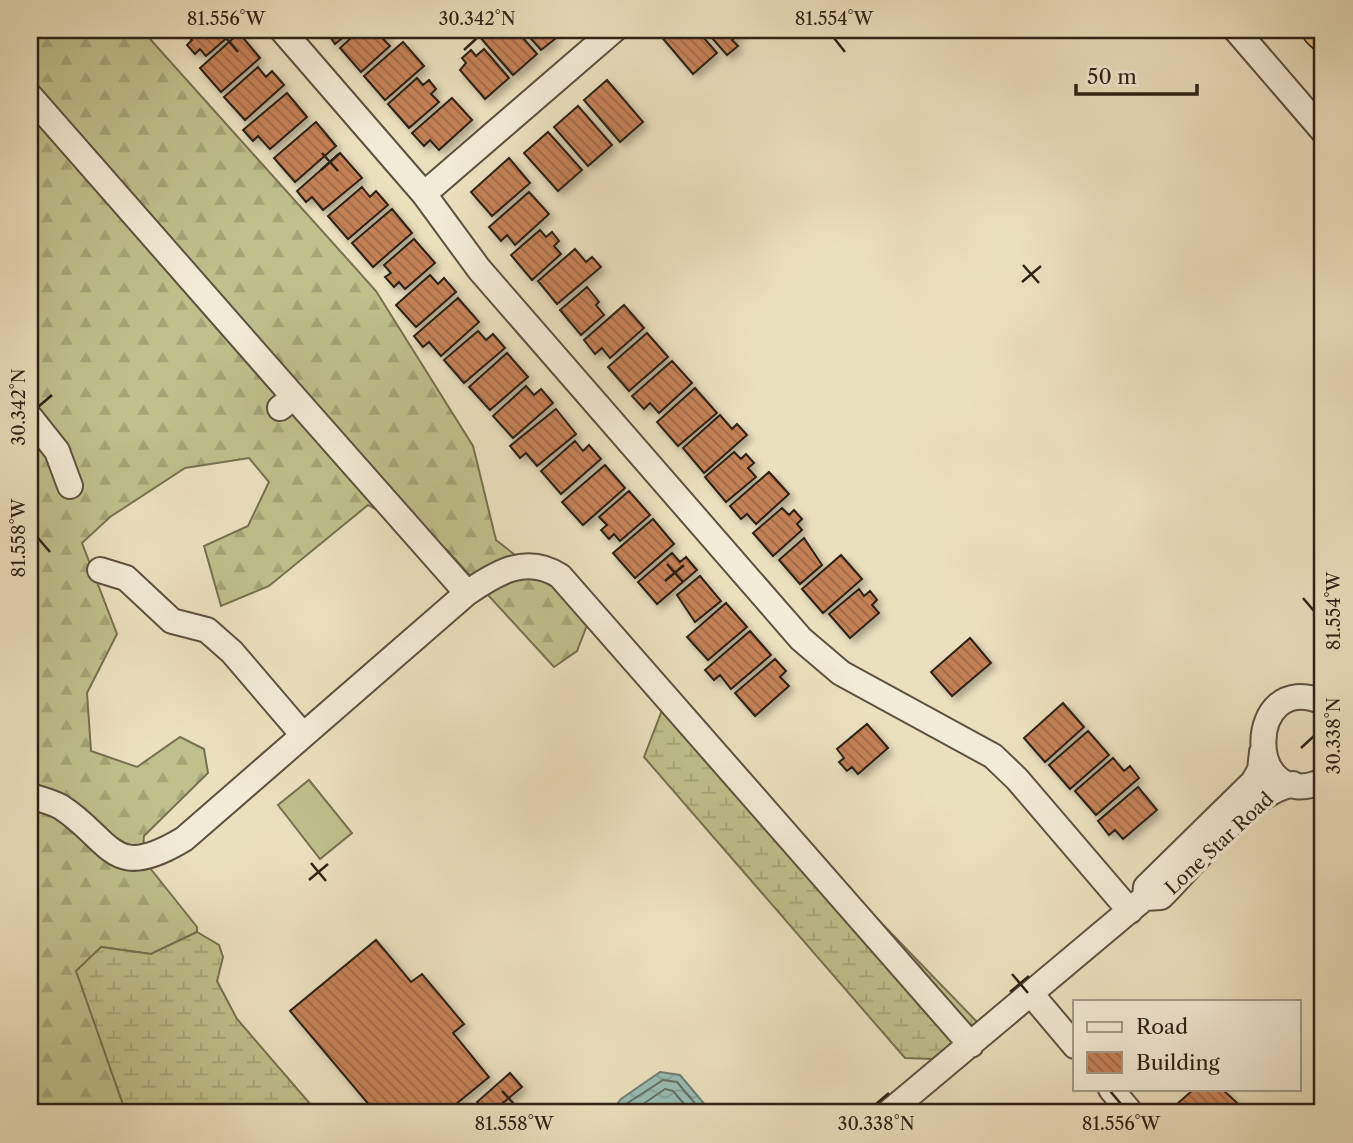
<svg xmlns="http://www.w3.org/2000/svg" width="1353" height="1143" viewBox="0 0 1353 1143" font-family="'Libre Caslon Text',serif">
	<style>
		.forest { fill: url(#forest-firs); stroke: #767150; stroke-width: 2 }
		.wetland { fill: url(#wetland-marsh); stroke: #767150; stroke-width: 2 }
		.garden { fill: #bfc08c; stroke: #767150; stroke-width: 2 }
		.water { fill: url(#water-waves); stroke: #6e7f74; stroke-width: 2 }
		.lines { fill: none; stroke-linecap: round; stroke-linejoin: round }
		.shore { stroke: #637064; stroke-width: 2 }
		.building { fill: url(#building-back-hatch); stroke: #2e2215; stroke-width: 2; filter: url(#shadow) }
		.minor-casing { stroke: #5d523f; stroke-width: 28 }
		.highway-casing { stroke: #2e2215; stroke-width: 38 }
		.minor { stroke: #f2ebd5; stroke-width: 24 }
		.highway { stroke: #e6c07f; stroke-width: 35 }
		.ticks { fill: none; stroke: #2e2215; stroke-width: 2.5 }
		.labels { text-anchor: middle; stroke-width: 7; stroke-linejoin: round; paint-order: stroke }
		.street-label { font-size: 19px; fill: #2e2215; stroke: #f2ebd5 }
		.neatline { fill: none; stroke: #2e2215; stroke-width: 2.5 }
		.ticks-label { font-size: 18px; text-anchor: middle; fill: #2e2215 }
	</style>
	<defs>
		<pattern id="forest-firs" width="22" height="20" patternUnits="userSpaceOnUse" patternTransform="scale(1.75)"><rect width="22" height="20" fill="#bfc08c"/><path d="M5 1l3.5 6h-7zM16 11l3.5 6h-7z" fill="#a4a578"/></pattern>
		<pattern id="wetland-marsh" width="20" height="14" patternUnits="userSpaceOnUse" patternTransform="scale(1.75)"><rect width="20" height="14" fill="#bfc08c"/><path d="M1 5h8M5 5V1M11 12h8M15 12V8" fill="none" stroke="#a4a578"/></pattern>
		<pattern id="water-waves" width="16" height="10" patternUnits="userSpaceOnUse" patternTransform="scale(1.75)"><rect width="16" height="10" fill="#98bdb4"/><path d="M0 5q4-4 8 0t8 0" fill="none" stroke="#83a29a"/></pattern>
		<pattern id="building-back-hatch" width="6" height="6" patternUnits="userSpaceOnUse" patternTransform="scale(1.75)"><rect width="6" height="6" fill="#c48157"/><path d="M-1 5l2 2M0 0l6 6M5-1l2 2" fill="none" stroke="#a06947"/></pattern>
		<filter id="shadow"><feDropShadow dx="4.5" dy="4.5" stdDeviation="3.5" flood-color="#0004"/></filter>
	</defs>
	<rect width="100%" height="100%" fill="#ebe0be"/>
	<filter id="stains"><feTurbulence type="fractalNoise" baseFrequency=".00286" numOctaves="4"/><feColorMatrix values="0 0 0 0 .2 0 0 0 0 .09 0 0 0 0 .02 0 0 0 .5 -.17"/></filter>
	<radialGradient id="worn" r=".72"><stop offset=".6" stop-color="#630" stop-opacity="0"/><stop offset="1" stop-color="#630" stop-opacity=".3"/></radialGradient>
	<path class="forest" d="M30,30H142L376,291L473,446L496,540L543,577L589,620L577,651L554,667L446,549L368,505L269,586L221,606L204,546L248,526L269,482L249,458L185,468L110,517L82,543L117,634L87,693L91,751L137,767L180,737L204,749L208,773L144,836L142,858L197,927V932L151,954L101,947L109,1059L126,1113H30Z"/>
	<path class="wetland" d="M666,700L979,1024L934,1059L905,1058L644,757Z
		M197,932L219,945L223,957L217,981L237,1019L318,1113H126L76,971L101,947L151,954Z"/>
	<path class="garden" d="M309,780L352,833L320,859L278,805Z"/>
	<path class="water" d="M660,1072L680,1075L712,1113H610L621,1099Z"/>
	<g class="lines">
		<path class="shore" d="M619,1113L626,1104L663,1080L677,1082L703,1113
			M630,1113L665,1089L673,1091L692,1113"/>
	</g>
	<path class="building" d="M187,30H236L206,56L200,49L195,54L187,45L192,40L185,32Z
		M325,30H352L335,44Z
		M360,30H385L388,34L383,39L390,46L361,72L340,48Z
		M486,30H516L537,54L513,75L479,36Z
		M523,30H553L549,33L555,39L541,50Z
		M666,30H697L717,53L693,74L660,35Z
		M705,30H744L732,40L738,46L727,55Z
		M239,33L260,58L221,92L200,68Z
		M403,42L424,66L385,100L364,76Z
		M484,49L509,78L485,99L460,70L466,63L462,58L471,50L476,56Z
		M258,67L266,77L272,71L284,85L245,120L224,97Z
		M417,78L423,85L429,80L436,89L431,94L439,102L409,128L388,104Z
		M607,80L643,122L620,142L584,100Z
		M287,93L307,117L270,149L258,136L253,141L243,130Z
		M452,98L472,120L439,150L430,140L424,146L412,133Z
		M578,106L612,145L588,166L554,127Z
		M316,122L336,146L295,182L274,158Z
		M548,132L582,170L558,191L524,153Z
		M340,153L362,178L323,210L312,197L306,202L297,191Z
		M509,158L530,183L492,216L471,192Z
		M362,187L370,197L376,191L388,205L348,239L328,216Z
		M529,192L549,214L515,245L507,235L501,241L489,227Z
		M392,209L412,233L373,267L352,243Z
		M540,230L546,237L552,232L559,241L554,246L561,254L532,280L511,255Z
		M414,239L435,263L405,289L399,282L394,287L385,277L391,273L384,265Z
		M575,249L586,262L592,257L601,267L557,304L538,281Z
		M430,275L438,284L444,278L456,292L416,327L396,305Z
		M587,287L599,302L596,305L604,315L581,335L560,310Z
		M458,298L479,322L441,356L429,342L423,347L414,336Z
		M624,305L644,328L610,358L602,348L595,354L584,340Z
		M478,331L486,340L493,334L505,348L464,383L444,360Z
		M647,333L668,357L629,391L608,367Z
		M507,353L528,377L490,410L469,387Z
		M672,361L692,383L659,413L650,403L644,409L632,396Z
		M526,386L534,395L541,389L553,403L513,438L493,416Z
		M695,388L717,413L678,446L657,422Z
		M556,409L576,434L537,466L526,453L520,458L510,446Z
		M720,415L732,429L737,424L747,435L704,473L683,448Z
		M575,441L583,451L589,445L601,459L561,494L541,471Z
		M734,452L741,459L746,454L754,463L748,468L756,477L726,502L705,477Z
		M605,465L625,488L583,525L562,502Z
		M769,472L789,494L756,524L747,514L741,519L730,506Z
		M629,491L650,515L620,541L614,534L609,539L601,530L607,525L599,517Z
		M782,508L789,515L794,510L802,519L797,524L802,530L773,556L753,533Z
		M653,519L674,544L635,578L613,553Z
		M804,538L822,565L800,584L779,560Z
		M672,553L680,562L686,557L697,570L657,604L638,582Z
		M841,555L862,579L823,613L802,589Z
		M700,576L721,601L695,622L677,595Z
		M859,589L864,596L870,591L877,600L872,605L879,613L850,638L829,614Z
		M726,603L747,627L708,660L687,637Z
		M750,631L771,655L731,689L720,675L714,680L705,670Z
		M970,638L991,663L952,696L931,672Z
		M775,659L786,671L780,677L789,686L755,716L735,693Z
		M1063,703L1084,727L1045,762L1024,738Z
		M867,724L888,748L858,774L852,767L847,771L839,762L844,758L837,749Z
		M1088,731L1109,755L1070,789L1049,765Z
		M1113,758L1124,771L1130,766L1139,778L1096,815L1075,791Z
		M1138,787L1157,810L1123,839L1115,830L1109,835L1098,821Z
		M376,940L411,982L422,974L464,1024L453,1033L489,1077L445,1113H376L290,1011Z
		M510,1073L522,1087L491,1113H486L477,1102Z
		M1194,1089H1222L1248,1113H1185L1177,1104Z"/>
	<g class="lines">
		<defs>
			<path id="minor" d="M282,30L424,194L479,269L801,639L841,673L993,756L1017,779L1130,911
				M1236,30L1323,131
				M30,96L294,397
				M424,194L614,30
				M280,408L294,397L467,593
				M30,417L57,451L70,486
				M100,570L126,578L172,621L207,630L232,652L303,735
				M1323,702C1244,668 1243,816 1323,781
				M1262,752L1260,770L1253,782L1146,887L1145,898L1161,897C1195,864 1246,794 1293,784
				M30,796C40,799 52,802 61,807C113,841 111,883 184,839L467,593C496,573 526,554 560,576L971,1045
				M1032,995L1075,1046
				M1111,1089L1131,1113
				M888,1113L1142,900"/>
			<path id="highway" d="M1320,30L1323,33"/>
		</defs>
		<use href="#minor" class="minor-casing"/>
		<use href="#highway" class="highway-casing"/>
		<use href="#minor" class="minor"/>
		<use href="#highway" class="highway"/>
	</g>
	<path class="ticks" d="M226,38L238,52M834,38L845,52M464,50L477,38M322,153L338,171M321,170L339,154M1023,265L1039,283M1022,282L1041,266M38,407L52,395M38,538L50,552M667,564L683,582M665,581L684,565M1303,598L1314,611M1301,748L1314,736M311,863L326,881M309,880L328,864M1012,974L1028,993M1010,992L1029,976M502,1091L514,1104M1110,1091L1121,1104M876,1104L889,1093"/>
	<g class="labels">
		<g class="street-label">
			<text transform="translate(1219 843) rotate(-43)" y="7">Lone Star Road</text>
		</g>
	</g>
	<rect width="1353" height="1143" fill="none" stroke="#ebe0be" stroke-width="77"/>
	<rect x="1073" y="1000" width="228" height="91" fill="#f2ebd5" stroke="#a49b88" stroke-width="2"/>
	<rect x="1087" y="1022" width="35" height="10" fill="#f2ebd5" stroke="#a49b88" stroke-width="2"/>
	<text x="1136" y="1034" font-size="21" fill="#2e2215">Road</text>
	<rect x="1087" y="1052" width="35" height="21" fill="url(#building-back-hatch)" stroke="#a49b88" stroke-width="2"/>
	<text x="1136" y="1070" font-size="21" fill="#2e2215">Building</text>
	<path d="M1076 84v10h121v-10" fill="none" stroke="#2e2215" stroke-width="3.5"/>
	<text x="1087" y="84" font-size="21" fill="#2e2215" stroke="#f2ebd5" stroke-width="5" paint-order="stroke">50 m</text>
	<rect x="38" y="38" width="1276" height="1066" class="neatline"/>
	<g class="ticks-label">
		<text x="226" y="25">81.556°W</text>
		<text x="477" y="25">30.342°N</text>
		<text x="834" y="25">81.554°W</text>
		<text transform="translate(19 407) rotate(-90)" y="6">30.342°N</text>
		<text transform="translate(19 538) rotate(-90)" y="6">81.558°W</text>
		<text transform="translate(1334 611) rotate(-90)" y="6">81.554°W</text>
		<text transform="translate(1334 736) rotate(-90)" y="6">30.338°N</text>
		<text x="514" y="1130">81.558°W</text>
		<text x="876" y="1130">30.338°N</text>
		<text x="1121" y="1130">81.556°W</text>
	</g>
	<rect width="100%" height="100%" filter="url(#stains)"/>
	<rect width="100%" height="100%" fill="url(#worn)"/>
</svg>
